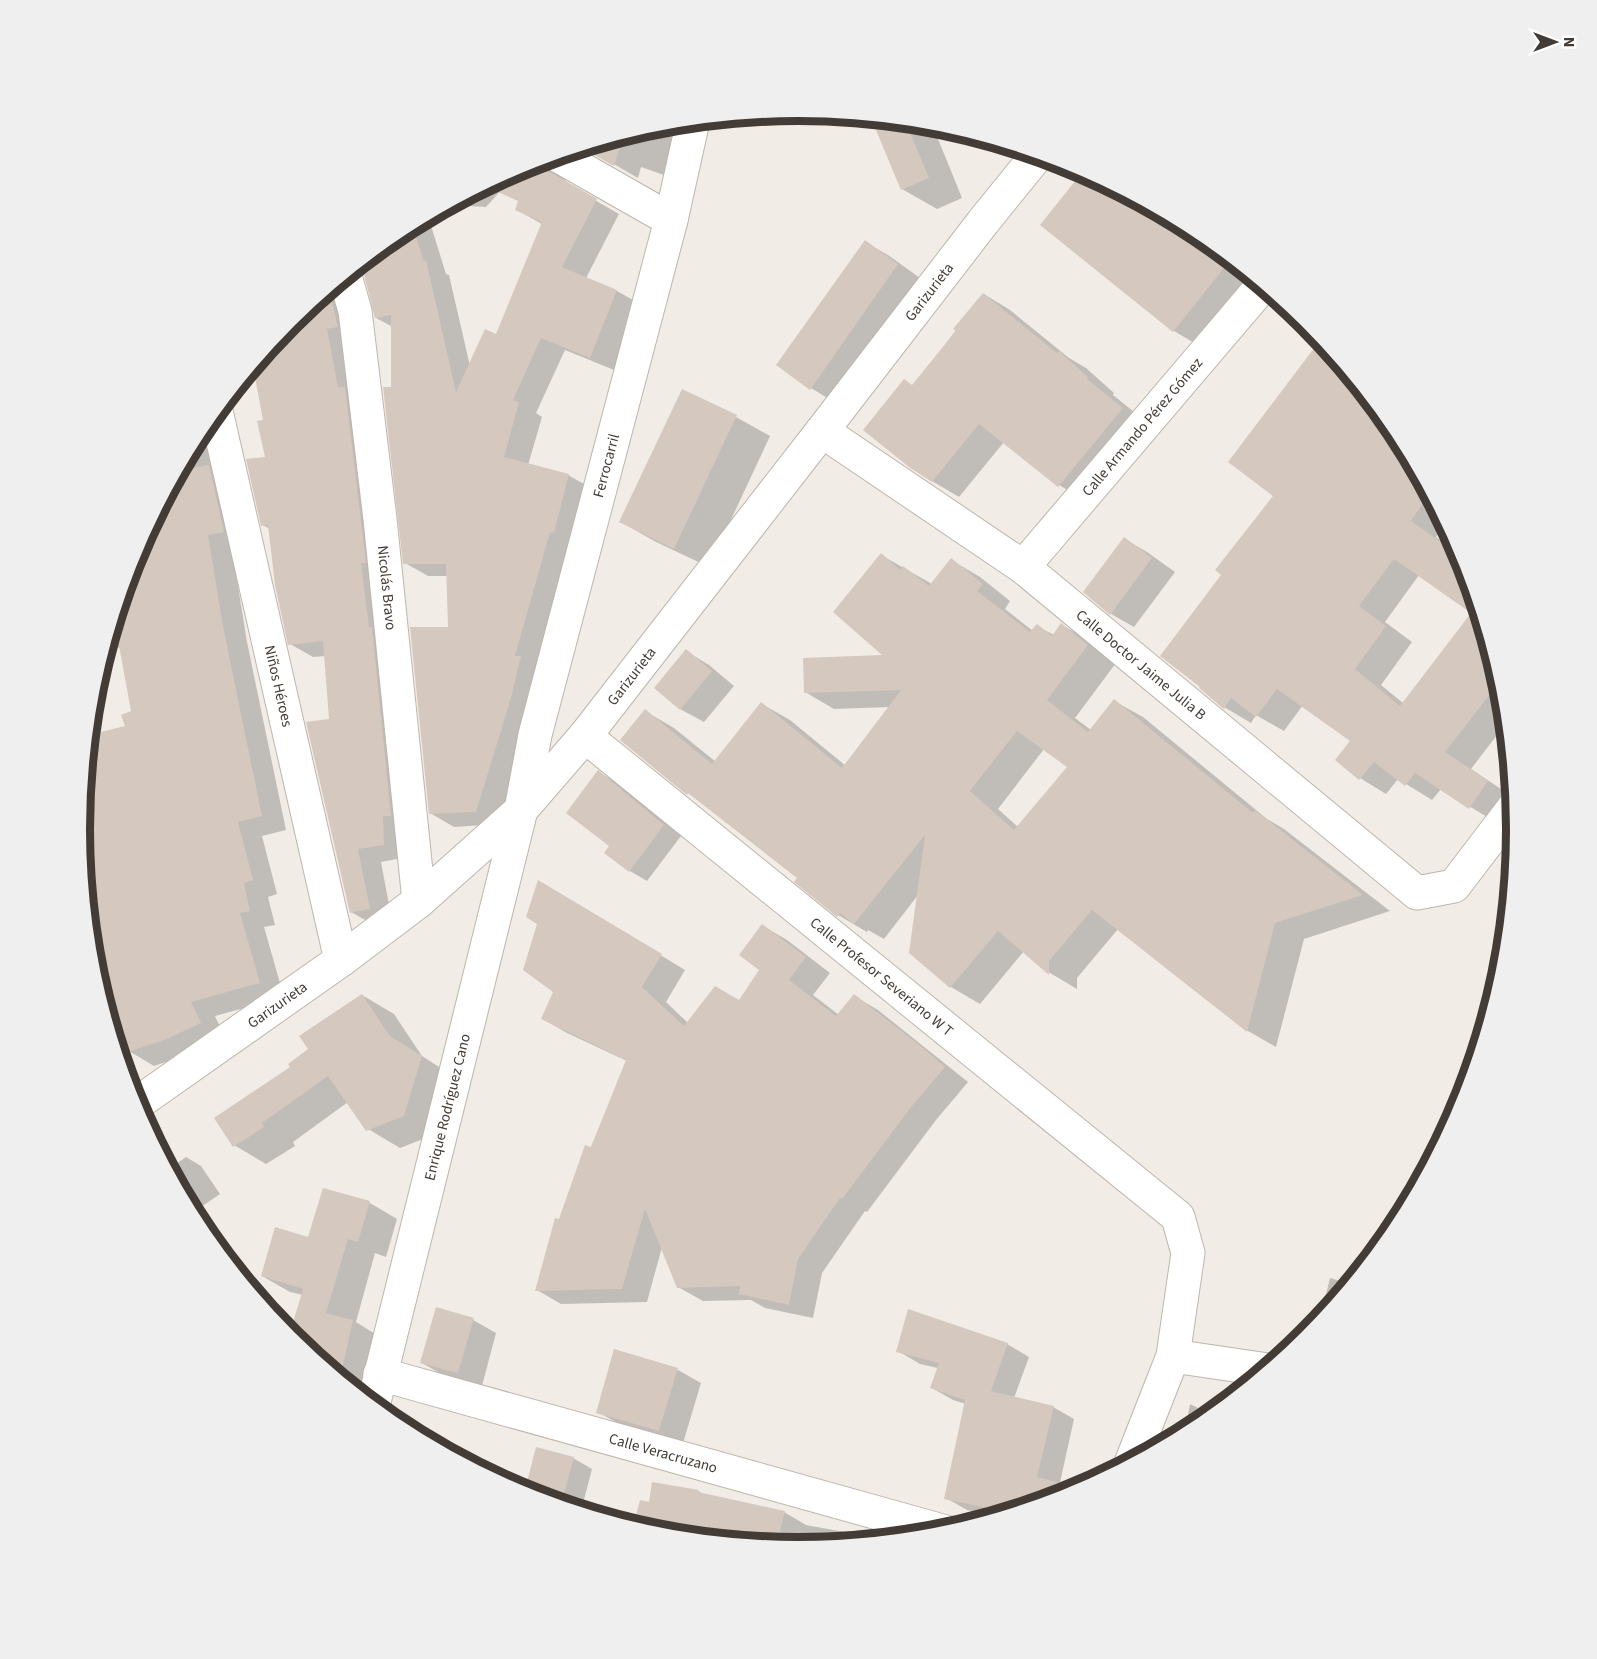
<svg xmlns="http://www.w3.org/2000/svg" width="1597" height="1659" viewBox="0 0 1597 1659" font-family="'Source Sans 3',sans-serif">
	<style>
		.shadow { fill: #0003; fill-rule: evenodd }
		.building { fill: #d5c8be; fill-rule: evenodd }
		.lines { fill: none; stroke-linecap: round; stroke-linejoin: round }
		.minor-casing { stroke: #bfb5ab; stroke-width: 35 }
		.minor { stroke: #fff; stroke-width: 33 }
		.labels { text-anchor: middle; stroke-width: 4.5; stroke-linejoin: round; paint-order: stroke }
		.street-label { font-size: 15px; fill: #433b35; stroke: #fff }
		.rim { fill: none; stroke: #433b35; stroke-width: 8 }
	</style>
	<rect width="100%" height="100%" fill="#f1ece5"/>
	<path class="shadow" d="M872,118L932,124L962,198L937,209L902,189Z
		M680,122L664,175L641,167L638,178L591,151L582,149L560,154L659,124Z
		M552,156L561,170L564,179L570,186L619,214L586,278L617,291L640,304L614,370L565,350L536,413L542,417L528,465L568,475L591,488L534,712L499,824L454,827L430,813L450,629L448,576H428L405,563L392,388L393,327L376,318L364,270L355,276L407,857L381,862L392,921L374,925L351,912L326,656L313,657L290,644L270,529L263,525L267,458L265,421L255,368L253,367L290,321L399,231L428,216L446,274L449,275L470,366L496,337L542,224L517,210L536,161Z
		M524,165L486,207L450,205Z
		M1085,171L1198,232L1261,284L1208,351L1174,331Z
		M865,242L888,255L920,278L834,402L811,388Z
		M984,294L1010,310L1069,358L1086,368L1114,393L1113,395L1149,424L1086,501L1059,485L1004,442L959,497L932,481L913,386Z
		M1321,341L1397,430L1446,523L1436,537L1463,556L1504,690L1507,722L1471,769L1513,797L1497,823L1441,789L1432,800L1398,779L1386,794L1360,778L1353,741L1303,705L1284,731L1256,715L1251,723L1224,707L1223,575L1275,495ZM1419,575L1473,613L1403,703L1381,685L1412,642L1385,622Z
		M736,417L770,436L709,567L656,542L621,522Z
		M204,426L232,549L247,642L286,830L262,836L277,894L268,897L275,925L264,927L284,997L215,1016L225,1038L192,1053L154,1066L129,1051L107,984L100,980L92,961L80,830L84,784L89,783L85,769L89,737L127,727L133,711L121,649L108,641L134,554Z
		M1124,539L1147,552L1175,572L1134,627L1111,614Z
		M881,555L932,584L951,560L980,577L1010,601L1005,609L1033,631L1037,626L1054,635L1062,625L1090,641L1116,663L1075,718L1091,730L1114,701L1143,717L1267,819L1284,829L1390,911L1304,939L1276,1047L1248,1031L1118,929L1077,978V989L1050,973L1024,951L980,1004L951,987L911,952L918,895L884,939L868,930L867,932L838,915L796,881L799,878L699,800L688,793L645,711L674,728L716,762L762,704L790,720L846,766L890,707L834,709L805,692L886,656ZM1044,749L1069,767L1018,827L998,809Z
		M686,651L709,665L734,686L704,722L680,709Z
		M598,772L616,782L681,836L647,881L630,871L611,845Z
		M563,896L685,970L666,1002L688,1023L739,1002L761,970L763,926L787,940L830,973L813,995L839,1015L854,996L878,1010L968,1082L936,1120L867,1212L865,1211L822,1273L813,1318L765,1308L751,1300L703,1301L678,1287L662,1247L647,1302L561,1304L537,1290L560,1221L627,1061L567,1033L543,1019L555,992Z
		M362,995L394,1014L422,1056L453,1076L436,1134L400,1148L368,1129L348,1102L293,1142L295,1146L266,1164L234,1145L292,1068Z
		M186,1157L201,1166L220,1194L198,1209L218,1250L200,1229L169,1169Z
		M324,1190L370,1203L397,1219L386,1257L375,1253L356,1322L380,1337L366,1400L290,1338L303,1295L290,1292L262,1276L309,1239Z
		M1330,1278L1351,1284L1327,1314L1322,1311Z
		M473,1320L496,1333L482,1386L445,1376L422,1363Z
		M1007,1344L1029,1357L1014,1398L1053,1407L1074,1419L1059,1487L1072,1494L984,1521L986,1514L967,1510L946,1498L966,1404L953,1400L932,1388L938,1368L920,1364L898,1351Z
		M615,1351L678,1370L701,1383L683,1443L621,1425L598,1412Z
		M1190,1404L1212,1415L1198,1428L1184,1435Z
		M573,1458L592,1469L581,1511L526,1495Z
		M698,1491L705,1495L784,1512L806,1525L850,1533L865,1542L798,1548L658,1535L635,1528L641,1502L650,1504Z"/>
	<path class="building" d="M871,118L905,121L929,178L901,190Z
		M624,135L614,166L582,148Z
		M540,160L548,171L597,199L562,267L617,290L590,358L541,338L513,400L519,402L504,457L569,474L554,533L550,532L515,656H521L511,698L476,812L429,814L410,627H448L446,564H403L383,387H391V315L375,318L363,271L359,264L399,231L412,225L424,261L426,260L456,392L485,329L496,334L542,222L515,210L518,201L485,186L524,165Z
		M1084,170L1172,218L1228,263L1173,332L1040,225Z
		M865,240L898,264L810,390L776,365Z
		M329,289L338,327L327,329L338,387H345L366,563H361L369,627H372L391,816H383L384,845L358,849L370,909L350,913L306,722L329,719L323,641L288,645L275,585L268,525L261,526L246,459L265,457L257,421L263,420L253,366L290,321Z
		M983,293L1057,353L1059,351L1088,377L1087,379L1123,408L1058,487L979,424L932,482L909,467L863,430L904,379L912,385L956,331L953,329Z
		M1321,339L1397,430L1430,493L1411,521L1464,558L1501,680L1445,752L1488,781L1469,809L1415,773L1405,786L1374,762L1359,780L1335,760L1350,741L1277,689L1256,717L1231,698L1224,709L1199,688L1200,687L1160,656L1221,575L1215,570L1273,496L1228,462ZM1394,559L1471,613L1400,706L1355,669L1386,626L1359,606Z
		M682,389L737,415L674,549L619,522Z
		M209,465L224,532L208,535L223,626L262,816L238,822L253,880L244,883L250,911L240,913L260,983L191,1002L201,1023L167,1039L128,1052L104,979L99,981L92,960L80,830L89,735L125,726L121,715L131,711L118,640L108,642L134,554L180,470Z
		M1124,537L1152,558L1110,615L1083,592Z
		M881,553L900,570L903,566L929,586L951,558L983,584L977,591L1030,632L1037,624L1052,636L1061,623L1088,645L1047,700L1088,732L1114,699L1253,813L1255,810L1363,895L1275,923L1247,1032L1092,910L1049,961V975L998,931L950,988L909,953L925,835L854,924L840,913L837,917L794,882L797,878L688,793L687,795L620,740L645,709L712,764L761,702L842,768L901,690L804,693L803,658L882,655L833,612ZM1017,731L1067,767L1014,830L970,791Z
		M686,649L712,671L680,710L654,688Z
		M598,770L664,825L629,872L604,853L609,846L566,813Z
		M538,880L662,954L642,987L684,1026L715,986L739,1000L759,970L739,955L762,924L806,957L789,980L836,1016L854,994L922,1047L945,1067L912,1106L842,1199L840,1198L798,1259L789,1305L739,1294L740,1286L677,1288L645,1209L622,1289L535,1291L555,1218L559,1219L585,1145L591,1147L626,1060L541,1019L553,992L523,970L537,924L526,917Z
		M362,994L390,1036L422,1056L404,1116L366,1131L328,1076L262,1123L264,1127L233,1147L214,1118L290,1067L288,1064L308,1049L299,1036Z
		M323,1188L370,1201L358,1242L348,1239L326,1313L353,1320L340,1379L289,1336L303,1289L261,1276L275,1227L308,1237Z
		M436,1307L474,1318L458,1373L420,1363Z
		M908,1309L1008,1343L991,1391L1054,1406L1037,1477L1083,1489L1073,1494L989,1519L992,1509L944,1499L965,1400L930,1388L939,1363L896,1352Z
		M614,1349L678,1368L659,1431L596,1413Z
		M536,1447L574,1457L561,1505L524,1494Z
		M652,1482L699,1490L698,1492L785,1511L777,1543L727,1533L725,1541L658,1535L633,1527L640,1500L649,1502Z"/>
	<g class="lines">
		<defs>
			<g id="minor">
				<path d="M557,155L671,220"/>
				<path id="s1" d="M345,276L355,311L380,519L419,901"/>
				<path id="s2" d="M216,411L341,960"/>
				<path id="s3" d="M822,431L1023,567L1417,893L1454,886L1515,806"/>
				<path id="s4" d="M1023,567L1263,285"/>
				<path id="s5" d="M585,736L1178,1217L1188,1253L1173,1356L1131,1463"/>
				<path id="s6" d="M135,1105L341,960L419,901L521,810L585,736L822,431L983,222L1038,154"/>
				<path d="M1173,1356L1268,1370"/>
				<path id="s7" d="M380,1374L946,1532"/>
				<path id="s8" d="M373,1406L521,810L535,735L671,220L693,121"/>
			</g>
		</defs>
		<use href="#minor" class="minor-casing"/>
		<use href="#minor" class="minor"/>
	</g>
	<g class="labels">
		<g class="street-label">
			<text dy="5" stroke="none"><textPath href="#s6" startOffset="1146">Garizurieta</textPath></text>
			<text dy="5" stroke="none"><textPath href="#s4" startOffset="184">Calle Armando Pérez Gómez</textPath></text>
			<text dy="5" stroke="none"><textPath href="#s8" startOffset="969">Ferrocarril</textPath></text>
			<text dy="5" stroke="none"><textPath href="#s1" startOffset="315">Nicolás Bravo</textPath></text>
			<text dy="5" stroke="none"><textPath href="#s3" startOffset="396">Calle Doctor Jaime Julia B</textPath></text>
			<text dy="5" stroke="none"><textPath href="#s6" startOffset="660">Garizurieta</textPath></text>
			<text dy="5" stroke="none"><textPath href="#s2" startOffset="282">Niños Héroes</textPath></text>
			<text dy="5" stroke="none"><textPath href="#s5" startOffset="382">Calle Profesor Severiano W T</textPath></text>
			<text dy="5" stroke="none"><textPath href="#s6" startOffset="174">Garizurieta</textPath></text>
			<text dy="5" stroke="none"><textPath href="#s8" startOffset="308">Enrique Rodríguez Cano</textPath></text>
			<text dy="5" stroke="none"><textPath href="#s7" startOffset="294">Calle Veracruzano</textPath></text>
		</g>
	</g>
	<path d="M0 0H1597V1659H0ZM90 829a708 708 0 1 1 1416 0a708 708 0 1 1-1416 0Z" fill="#f0efef" fill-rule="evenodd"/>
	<path class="rim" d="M90 829a708 708 0 1 1 1416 0a708 708 0 1 1-1416 0Z"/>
	<g transform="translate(1555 42) rotate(90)" stroke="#ffffff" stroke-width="4.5" paint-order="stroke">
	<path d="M0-4.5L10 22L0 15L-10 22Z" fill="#433b35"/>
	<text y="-9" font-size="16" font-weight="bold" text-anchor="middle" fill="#433b35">N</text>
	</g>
</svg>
